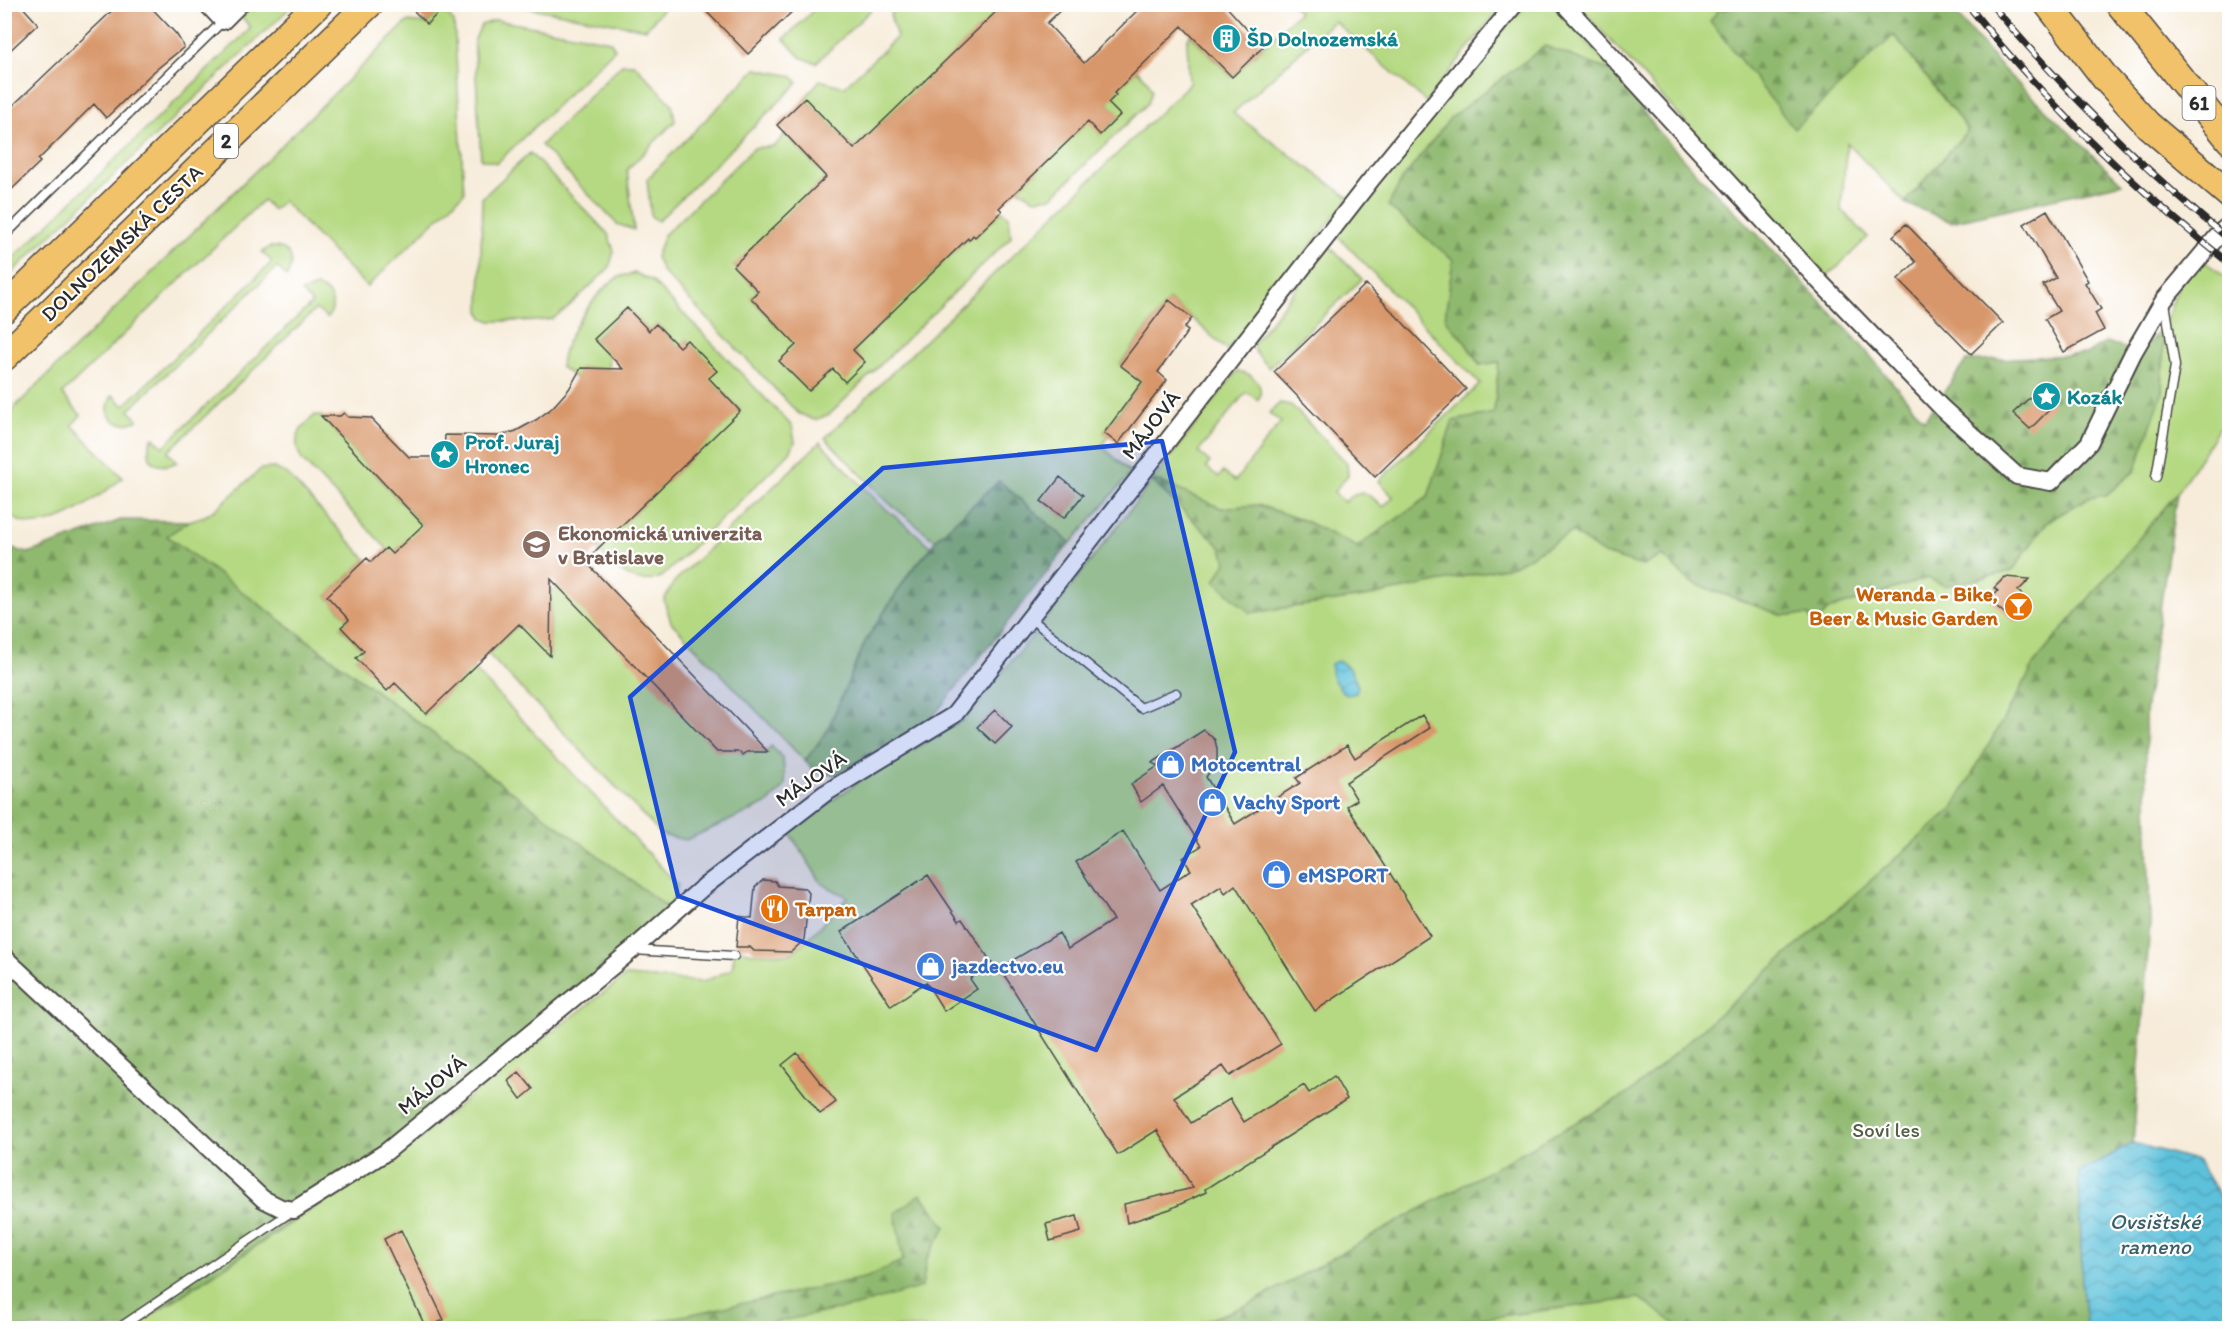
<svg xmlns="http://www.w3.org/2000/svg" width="2234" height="1333" viewBox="0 0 2234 1333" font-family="Itim,sans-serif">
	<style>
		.grass { fill: #b5d982; stroke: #708256; stroke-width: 1.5 }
		.forest { fill: url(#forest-firs); stroke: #5e724e; stroke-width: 1.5 }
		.water { fill: url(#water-waves); stroke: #447683; stroke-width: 1.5 }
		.building { fill: #d8976b }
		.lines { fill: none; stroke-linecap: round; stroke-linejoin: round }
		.service-casing { stroke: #4a4845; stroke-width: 11 }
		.minor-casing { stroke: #4a4845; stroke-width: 20 }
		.primary-casing { stroke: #4a4845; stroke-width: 30 }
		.service { stroke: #fff; stroke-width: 8 }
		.minor { stroke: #fff; stroke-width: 16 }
		.primary { stroke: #f2c26a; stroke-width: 27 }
		.rail-casing { stroke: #2b2b2b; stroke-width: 7 }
		.rail { stroke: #fff; stroke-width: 4.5; stroke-dasharray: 14; stroke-linecap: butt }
		.marked { fill: #1d4ed8; fill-opacity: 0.2; stroke: #1d4ed8; stroke-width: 4.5; stroke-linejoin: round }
		.labels { text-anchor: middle; stroke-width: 4.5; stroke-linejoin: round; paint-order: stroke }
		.shield { fill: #fff; stroke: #6b6b6b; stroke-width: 1.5 }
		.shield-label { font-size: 20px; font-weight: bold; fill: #2b2b2b }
		.culture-label { font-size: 21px; font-weight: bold; fill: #0d838f; stroke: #fff; text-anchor: start }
		.street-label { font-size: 21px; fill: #2b2b2b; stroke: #fff }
		.education-label { font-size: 21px; font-weight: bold; fill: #785e54; stroke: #fff; text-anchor: start }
		.food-label { font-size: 21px; font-weight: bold; fill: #c56008; stroke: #fff; text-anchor: end }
		.shop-label { font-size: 21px; font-weight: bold; fill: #366cbe; stroke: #fff; text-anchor: start }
		.park-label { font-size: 21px; fill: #545f45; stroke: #fff }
		.water-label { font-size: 22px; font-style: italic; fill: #3c6069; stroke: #fff }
	</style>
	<defs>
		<pattern id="forest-firs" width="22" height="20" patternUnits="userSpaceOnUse" patternTransform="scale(1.5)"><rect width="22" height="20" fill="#90b970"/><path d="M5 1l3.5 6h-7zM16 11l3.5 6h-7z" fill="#76975c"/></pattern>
		<pattern id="water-waves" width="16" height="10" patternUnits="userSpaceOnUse" patternTransform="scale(1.5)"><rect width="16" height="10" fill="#5dc1db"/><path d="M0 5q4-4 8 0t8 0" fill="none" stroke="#4d9db2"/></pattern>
	</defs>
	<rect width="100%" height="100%" fill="#fff"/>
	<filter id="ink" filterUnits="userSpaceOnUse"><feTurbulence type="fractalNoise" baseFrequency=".0167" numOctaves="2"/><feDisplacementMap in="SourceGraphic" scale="12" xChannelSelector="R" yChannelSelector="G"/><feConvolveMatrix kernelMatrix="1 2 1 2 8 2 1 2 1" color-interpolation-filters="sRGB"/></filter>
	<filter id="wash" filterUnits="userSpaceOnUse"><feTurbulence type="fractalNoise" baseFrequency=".008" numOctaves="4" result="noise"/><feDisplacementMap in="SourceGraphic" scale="24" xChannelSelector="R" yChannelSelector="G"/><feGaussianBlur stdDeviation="1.35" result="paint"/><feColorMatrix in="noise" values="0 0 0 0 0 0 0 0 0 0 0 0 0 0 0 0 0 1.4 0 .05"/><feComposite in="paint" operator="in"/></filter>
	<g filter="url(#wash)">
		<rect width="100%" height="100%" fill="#f7ecda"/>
		<path class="grass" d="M253,5H293L5,279V266L251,28L241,16Z
			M513,5H666L646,29Z
			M819,5H876L816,63L800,57L784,39Z
			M901,5H1004L854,149L805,98L820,80L844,87L897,37L890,14Z
			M1293,5H1502L1426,102L1334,21L1233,113L1349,198L1227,350L1192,318L1169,300L1120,364L1142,382L1104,432L1108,436L1102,446L1131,473L1071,543L999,481L935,540L888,502L825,438L1189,84L1187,41L1190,35L1232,77L1263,47L1261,45L1266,44L1299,12Z
			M1527,5H1553L1614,72L1544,46L1453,260L1445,319L1465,342L1479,365L1499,362L1494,414L1453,421L1428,497L1357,547L1305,521L1258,505L1221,508L1158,481H1153L1222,548L1226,562L1250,613L1370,596L1513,566L1572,532L1604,554L1643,566L1662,555L1690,582L1781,615H1808L1828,610L1928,578L1946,586L2012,571L2046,522L2088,498L2106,495L2162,394L2164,326L2191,251L2229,280V413L2177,493L2037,660L1953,808L1631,1092L1248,1305L1187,1328H132L420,1138L499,1072L626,976L703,982L732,969L735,949L753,953L791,954L810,937L848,897L822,884L789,832L865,777L964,720L1046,619L1237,371C1252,373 1266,385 1258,400L1246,392L1198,452L1210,462L1206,467L1219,477L1223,472L1235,481L1281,422L1269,413L1280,403L1291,405L1347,463L1348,475L1334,492L1344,502C1362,487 1368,493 1383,507L1393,497L1379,481L1480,384L1337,235L1506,26Z
			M1578,5H1870L1968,130L1905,203L1847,143L1841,209L1868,237L1827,277Z
			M443,9L454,22L464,193L367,287L283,201L273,210L263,200L62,394L81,415L72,425L123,478C94,499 37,549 4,509L5,424L14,408L407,22L427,24Z
			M496,20L610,41L615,49L497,163L481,159L474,42L481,25Z
			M622,64H634L672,104L675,121L627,170L634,230L617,224L541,145Z
			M756,69L792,76L798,83L658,221L651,216L647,179Z
			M1137,70L1147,80L1152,90L1148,103L1052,197L1035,199L1018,189L1103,107L1100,134L1120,116L1108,103L1114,93Z
			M785,134L826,177L734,266L758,291L751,298L778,327L785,320L803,338L780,361L809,391L848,355L857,354L853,350L968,238L969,239L968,230L975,237L1002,211L1009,216L1011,237L829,415L814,420L798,413L662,271L656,257L664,235L754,148L775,146Z
			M530,153L608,234L614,251L609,268L565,310L552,319L538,321H491L483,318L480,311L482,198Z
			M1329,246L1362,279L1269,368L1255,352L1253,344Z
			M270,247C292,246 295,260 287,277L277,267L129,410L138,420C117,431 99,415 113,395L124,406L272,262L262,252Z
			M635,273L652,281L792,426L795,442L790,452L663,576C633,590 617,568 597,549L740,410L703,372L710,364L687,340L679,347L657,324L649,331L627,308L594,339L609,354L608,369L581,368L576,378L561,367C561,341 596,291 617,278C622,275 630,275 635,273Z
			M317,287C332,291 337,307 327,318L316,309L168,452L177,462C156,473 141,457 153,437L163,447L312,303L301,292Z
			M315,415L321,416L427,530L411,545L407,540L392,554L302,460C291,439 298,430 315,415Z
			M820,442L880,504L932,547L911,570L866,640L827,731L805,761L671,622L664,600L674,582Z
			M274,468L287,474L366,559L327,596L349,620L341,627L364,651L356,658L358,660L387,690L395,683L426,714L473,668L678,885L671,910L167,536L189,521L205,516L217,508L261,469Z
			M558,586L743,755L747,752H767L771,746L783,758L785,786L768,803L686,840L662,835L488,654L519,624L550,656L551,604L545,598Z
			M1639,1298L1681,1328H1448L1460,1321Z"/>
		<path class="forest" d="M1722,5H1948L2006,72L2122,183L1951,222L1905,203L1968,130L1894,35L1794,129L1710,21Z
			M1545,46L1614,72L1655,127L1695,172L1741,217L1856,339L1924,420L1966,361L2086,354L2107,342L2139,353L2164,326L2162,394L2135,471L2106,495L2088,498L2047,522L2012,571L1946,586L1927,578L1828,610L1815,624L1808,615H1781L1690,582L1662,555L1643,566L1604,554L1572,532L1514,566L1370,596L1250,613L1215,581L1226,562L1222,548L1152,481H1158L1221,508L1258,505L1305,521L1357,547L1428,497L1453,421L1494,413L1499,362L1480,365L1465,342L1445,319L1453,260L1388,206L1401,181L1451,117Z
			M999,481L1070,543L929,722L835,775L815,772L805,761L827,731L866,640L911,571L932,547L935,540Z
			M2177,493L2145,713L2150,924L2133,1143L2079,1173L2082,1281L2086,1328H1681L1639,1298L1460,1321L1448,1328H1187L1248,1305L1631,1092L1953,808L2037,660Z
			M121,520L189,521L167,536L671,910L460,1089L284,1227L132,1328H5L4,547L28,553Z
			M921,1194L946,1227L927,1258L922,1287L856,1306L746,1328H624L868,1277L903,1260L895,1213Z"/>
		<path class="water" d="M1337,661C1350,664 1355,676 1358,687L1356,693L1347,695C1337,687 1329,677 1331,664Z
			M2133,1143L2198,1161L2229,1212V1328H2086L2082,1281L2079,1173Z"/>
		<g id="blocks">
			<path class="building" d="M4,4H20L38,24L4,56Z
				M119,4H148L177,35L184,47L152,73L106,118L94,104L38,160L40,162L4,197V114Z
				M407,4H447L427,24Z
				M699,4H800L748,54Z
				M1004,4H1067L1047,23L1084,63L1144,4H1224L1263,47L1232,77L1182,26L1114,93L1116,95L1108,103L1120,115L1100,135L1088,122L999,208L1002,211L975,237L973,235L969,240L968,238L853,350L865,362L845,382L833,369L809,391L779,361L796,345L751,298L758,291L733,266L826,177L777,125L805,98L854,149Z
				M2047,210L2088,281L2085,283L2101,309L2095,313L2104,330L2064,352L2045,319L2059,311L2043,285L2056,278L2024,224Z
				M1906,224L2003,323L1971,354L1898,279L1916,262L1893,236Z
				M1366,284L1466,389L1375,477L1274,372Z
				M1169,300L1192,318L1184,328L1188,331L1158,372L1167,380L1118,444L1104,433L1142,382L1120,365Z
				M627,308L649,331L656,324L679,347L687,340L717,371L709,378L740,411L585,561L768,752H747L743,755L740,752H717L551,579L550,656L519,624L426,714L395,683L387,691L356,658L364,651L341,627L349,620L327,596L367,558L371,562L386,548L392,554L423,525L321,416H340L344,413L348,417L371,418L409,457H444L445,435L500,436L516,431L536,420L552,408L569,389L581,368L623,369L594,339Z
				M2039,389L2054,405L2030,429L2013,413Z
				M1060,477L1083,495L1064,518L1041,501Z
				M2005,577L2030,579L2018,591L2031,603L2015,622L1990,601L1998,591L1994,588Z
				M995,710L1012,727L995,744L977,727Z
				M1422,715L1430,728L1346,782L1357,800L1347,806L1430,936L1315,1011L1235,885L1225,893L1221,886L1191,905L1281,1044L1230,1076L1223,1066L1174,1097L1191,1123L1230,1099L1244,1122L1304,1085L1309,1093L1334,1076L1347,1099L1205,1189L1206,1192L1170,1209L1127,1223L1124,1204L1193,1188L1157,1130L1118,1155L1001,970L1013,960L1059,933L1068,949L1113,920L1076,862L1123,831L1160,890L1191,870L1183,858L1201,846L1163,786L1141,802L1131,784L1158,766L1152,763L1204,730L1215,740L1217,749V761L1206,777L1235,824L1300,783L1296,778L1347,745L1355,758Z
				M928,875L959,921L962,919L992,963L970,979L977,989L944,1011L926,982L891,1006L841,932Z
				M763,880L775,881L778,886L805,888L809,893L804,940L791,952L754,951L750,947H736L739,916L752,918L755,887Z
				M797,1053L836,1102L820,1114L782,1065Z
				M519,1072L533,1089L521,1099L508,1081Z
				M1077,1216L1081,1232L1050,1241L1046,1224Z
				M401,1230L444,1320L426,1328L384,1239Z"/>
		</g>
	</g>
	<g filter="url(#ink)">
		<use href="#blocks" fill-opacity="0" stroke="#4a4845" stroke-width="1.5"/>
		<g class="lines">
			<defs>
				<path id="service" d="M4,236L223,21
					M2156,477L2175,366L2165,303
					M1030,618L1141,708L1176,693
					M633,950L734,956
					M119,1328L291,1212"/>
				<path id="minor" d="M207,4L223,21L240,4
					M1564,4L1819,281L1942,408L2017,476L2051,482L2089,443L2133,353L2164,300L2222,231L2230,224
					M4,957L263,1199L281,1208L294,1210L386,1152L632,950L701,889L824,794L954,715L1370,181L1515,4"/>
				<path id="primary" d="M2048,4L2106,79L2148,125L2230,195
					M2120,4L2230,140
					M4,309L318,4
					M4,357L369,4"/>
			</defs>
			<use href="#service" class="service-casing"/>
			<use href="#minor" class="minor-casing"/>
			<use href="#primary" class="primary-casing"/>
			<use href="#service" class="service"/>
			<use href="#minor" class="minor"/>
			<use href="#primary" class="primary"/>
			<defs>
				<path id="rail" d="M1967,4C2044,101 2133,187 2230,264
					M1991,4C2064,90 2142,169 2230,240"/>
			</defs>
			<use href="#rail" class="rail-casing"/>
			<use href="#rail" class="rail"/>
		</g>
	</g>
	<path class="marked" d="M1162,441L1235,752L1096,1050L678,896L630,697L883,468Z"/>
	<defs>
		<symbol id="building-disc" viewBox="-11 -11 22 22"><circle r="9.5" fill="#0f9aa8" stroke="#fff"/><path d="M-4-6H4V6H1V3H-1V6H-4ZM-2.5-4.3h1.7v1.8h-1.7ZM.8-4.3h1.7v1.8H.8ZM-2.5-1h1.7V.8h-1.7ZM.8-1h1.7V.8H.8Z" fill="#fff"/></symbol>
		<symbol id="sight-disc" viewBox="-11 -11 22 22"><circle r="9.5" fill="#0f9aa8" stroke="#fff"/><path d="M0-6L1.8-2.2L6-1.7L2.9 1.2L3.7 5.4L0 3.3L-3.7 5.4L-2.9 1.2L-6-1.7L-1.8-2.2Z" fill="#fff"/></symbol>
		<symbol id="university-disc" viewBox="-11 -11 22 22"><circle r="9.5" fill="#8d6e63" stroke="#fff"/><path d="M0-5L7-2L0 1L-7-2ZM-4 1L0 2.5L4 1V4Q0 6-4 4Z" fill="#fff"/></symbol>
		<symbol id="bar-disc" viewBox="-11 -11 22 22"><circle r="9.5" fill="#e8710a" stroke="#fff"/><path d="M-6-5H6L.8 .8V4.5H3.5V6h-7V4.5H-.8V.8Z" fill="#fff"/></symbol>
		<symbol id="shop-disc" viewBox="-11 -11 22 22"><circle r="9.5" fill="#3f7fe0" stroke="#fff"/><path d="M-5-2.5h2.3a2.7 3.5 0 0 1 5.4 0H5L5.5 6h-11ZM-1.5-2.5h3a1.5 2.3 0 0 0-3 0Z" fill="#fff"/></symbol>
		<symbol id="restaurant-disc" viewBox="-11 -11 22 22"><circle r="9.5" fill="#e8710a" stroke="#fff"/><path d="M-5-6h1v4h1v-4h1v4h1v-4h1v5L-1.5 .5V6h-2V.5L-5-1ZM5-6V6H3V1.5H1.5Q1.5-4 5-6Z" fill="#fff"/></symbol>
	</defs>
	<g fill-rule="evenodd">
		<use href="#building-disc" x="1210" y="22" width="33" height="33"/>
		<use href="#sight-disc" x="2030" y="380" width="33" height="33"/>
		<use href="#sight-disc" x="428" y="438" width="33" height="33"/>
		<use href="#university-disc" x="520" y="528" width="33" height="33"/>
		<use href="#bar-disc" x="2002" y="590" width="33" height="33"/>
		<use href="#shop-disc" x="1154" y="748" width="33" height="33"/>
		<use href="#shop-disc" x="1196" y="786" width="33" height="33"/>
		<use href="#shop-disc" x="1260" y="858" width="33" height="33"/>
		<use href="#restaurant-disc" x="758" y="892" width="33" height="33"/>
		<use href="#shop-disc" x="914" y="950" width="33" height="33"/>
	</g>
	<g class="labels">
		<g class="shield">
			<rect x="2182.5" y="86" width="33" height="34" rx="4.5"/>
			<rect x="214" y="124" width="24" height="34" rx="4.5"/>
		</g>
		<g class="shield-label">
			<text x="2199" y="110">61</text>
			<text x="226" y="148">2</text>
		</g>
		<g class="culture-label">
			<text x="1247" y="46">ŠD Dolnozemská</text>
			<text x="2067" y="404">Kozák</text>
			<text x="465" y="449">Prof. Juraj<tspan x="465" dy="24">Hronec</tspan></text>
		</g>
		<g class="street-label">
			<text transform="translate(122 243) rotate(-44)" y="7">DOLNOZEMSKÁ CESTA</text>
			<text transform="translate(1151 425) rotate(-52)" y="7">MÁJOVÁ</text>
			<text transform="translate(811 779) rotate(-35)" y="7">MÁJOVÁ</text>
			<text transform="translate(432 1085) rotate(-39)" y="7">MÁJOVÁ</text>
		</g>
		<g class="education-label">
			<text x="558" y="540">Ekonomická univerzita<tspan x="558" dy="24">v Bratislave</tspan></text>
		</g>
		<g class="food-label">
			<text x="1998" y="601">Weranda - Bike,<tspan x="1998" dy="24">Beer &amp; Music Garden</tspan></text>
			<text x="795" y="916" text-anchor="start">Tarpan</text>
		</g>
		<g class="shop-label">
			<text x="1191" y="771">Motocentral</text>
			<text x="1233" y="809">Vachy Sport</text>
			<text x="1298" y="882">eMSPORT</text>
			<text x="952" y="973">jazdectvo.eu</text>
		</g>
		<g class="park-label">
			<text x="1886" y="1137">Soví les</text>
		</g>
		<g class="water-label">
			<text x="2155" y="1229">Ovsištské<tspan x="2155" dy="25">rameno</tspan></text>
		</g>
	</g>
	<rect width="2234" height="1333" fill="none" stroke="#fff" stroke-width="24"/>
</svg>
